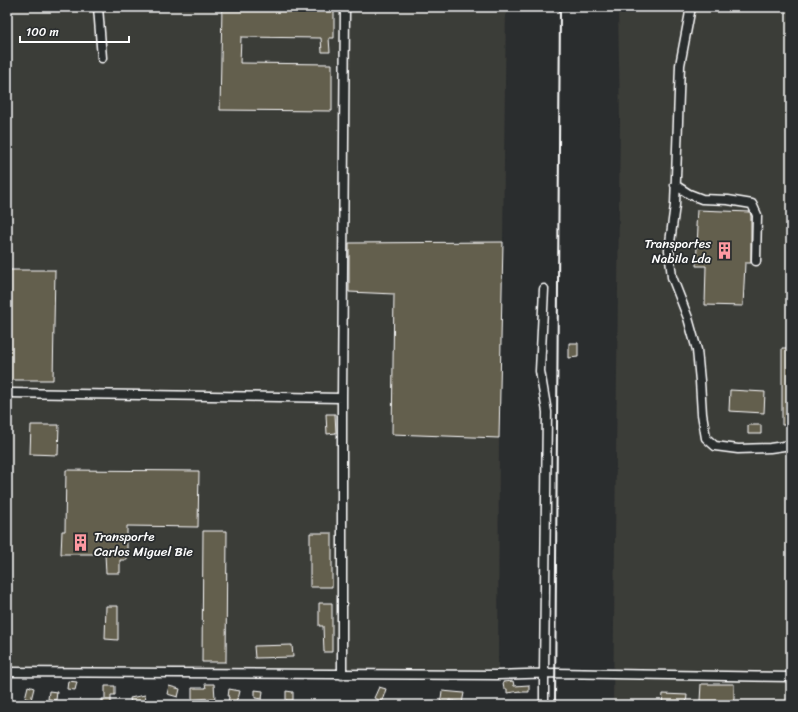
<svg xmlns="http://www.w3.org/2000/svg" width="798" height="712" viewBox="0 0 798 712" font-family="Sriracha,sans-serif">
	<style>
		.built { fill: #3b3c38 }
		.building { fill: #645e4e; stroke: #fff }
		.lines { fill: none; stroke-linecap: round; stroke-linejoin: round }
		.minor-casing { stroke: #fff; stroke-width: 11 }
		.minor { stroke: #2a2d2e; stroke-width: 8 }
		.rail { stroke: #fff; stroke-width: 2 }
		.labels { text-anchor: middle; stroke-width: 3.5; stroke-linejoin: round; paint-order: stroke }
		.poi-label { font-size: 13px; fill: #fff; stroke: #2a2d2e; text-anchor: end }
	</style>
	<rect width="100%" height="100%" fill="#2a2d2e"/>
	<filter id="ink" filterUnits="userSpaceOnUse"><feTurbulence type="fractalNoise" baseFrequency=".025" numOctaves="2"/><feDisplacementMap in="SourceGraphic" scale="8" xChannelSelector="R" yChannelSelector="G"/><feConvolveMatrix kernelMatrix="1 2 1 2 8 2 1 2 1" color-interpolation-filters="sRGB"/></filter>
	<g filter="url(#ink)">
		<path class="built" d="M7,7H506L503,242L499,438L498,675L7,671Z
			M618,7H791V705H613L620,120Z"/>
		<path class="building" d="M222,7H334V38H329L330,52H322L321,38L241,37L240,63L332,64V111L220,110Z
			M697,210L750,212L751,216V263H745L743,306L705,305L706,266H696L698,227H696Z
			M503,242L499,438L392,434L394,294L349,292V243Z
			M7,270H55L53,380H7Z
			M569,343H578V357L569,358Z
			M782,348H791V425H782Z
			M730,390L765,392L764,413L729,411Z
			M326,414H335L336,433L327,434Z
			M31,425H59L58,455L30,454Z
			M748,425H761V434H748Z
			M66,470L199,471L198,527L127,526V560H120V573H106L105,554H61L62,531H65Z
			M203,531H227L226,662H202Z
			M310,533H332V587H310Z
			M319,603H332V652H324L323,626H319Z
			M106,606H118V640L105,639Z
			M292,645L293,657L255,658L254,646Z
			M68,681L77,682L75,690L67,689Z
			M513,681L514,686L529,685V692H520V691L507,693V689H504L503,682Z
			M205,684H214L215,698L192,699V688H206Z
			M701,684H734V701H700Z
			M28,686L34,688L31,700L25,698Z
			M105,686H115V695H111V705H102V699H105Z
			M169,686L180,689L178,697L167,694Z
			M379,687L386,689L382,701L374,698Z
			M229,689L240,691L238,699L237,698L236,704L228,703L229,697H228Z
			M255,690L263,691L262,699L255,698Z
			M49,691L57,692L56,700L48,699Z
			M286,691L293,692V700H286Z
			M442,691L464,693L462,703L449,700L448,705H440Z
			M663,694L687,695L686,705H662Z
			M145,695L147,705H131L130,698Z"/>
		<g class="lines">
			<defs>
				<path id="minor" d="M98,7L102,58
					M691,7L680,65L675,205L669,250L672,277L688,318L697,350L700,381L702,414L706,438L715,446L738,449L770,448L791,445
					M675,185L689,194L702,199L728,200L752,204L757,215L756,261
					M7,393L342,398
					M7,672L498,675L555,673L791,677
					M342,675V398L345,7
					M544,705V674L547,412L540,371L544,289"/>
			</defs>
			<use href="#minor" class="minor-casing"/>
			<use href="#minor" class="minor"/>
			<path class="rail" d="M555,705L560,7"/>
		</g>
	</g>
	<defs>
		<symbol id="building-bare" viewBox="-9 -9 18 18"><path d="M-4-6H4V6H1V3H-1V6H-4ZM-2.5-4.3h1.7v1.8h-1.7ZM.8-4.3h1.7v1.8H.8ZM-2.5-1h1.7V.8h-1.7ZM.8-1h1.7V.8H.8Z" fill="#ff9aa2" stroke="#2a2d2e" stroke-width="2.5" paint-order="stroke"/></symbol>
	</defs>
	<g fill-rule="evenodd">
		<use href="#building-bare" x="712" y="238" width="25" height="25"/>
		<use href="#building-bare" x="68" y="530" width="25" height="25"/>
	</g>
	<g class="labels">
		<g class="poi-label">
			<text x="711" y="248">Transportes<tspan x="711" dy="15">Nabila Lda</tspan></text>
			<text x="94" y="541" text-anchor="start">Transporte<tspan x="94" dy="15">Carlos Miguel Bie</tspan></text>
		</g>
	</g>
	<rect width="798" height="712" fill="none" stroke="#2a2d2e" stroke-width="24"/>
	<rect x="12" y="12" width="774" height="688" fill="none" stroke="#fff" stroke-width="1.5" filter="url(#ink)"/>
	<path d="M20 36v6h109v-6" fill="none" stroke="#ffffff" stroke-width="2"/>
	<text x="26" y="36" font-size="12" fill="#ffffff" stroke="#2a2d2e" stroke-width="3" paint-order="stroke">100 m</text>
</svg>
